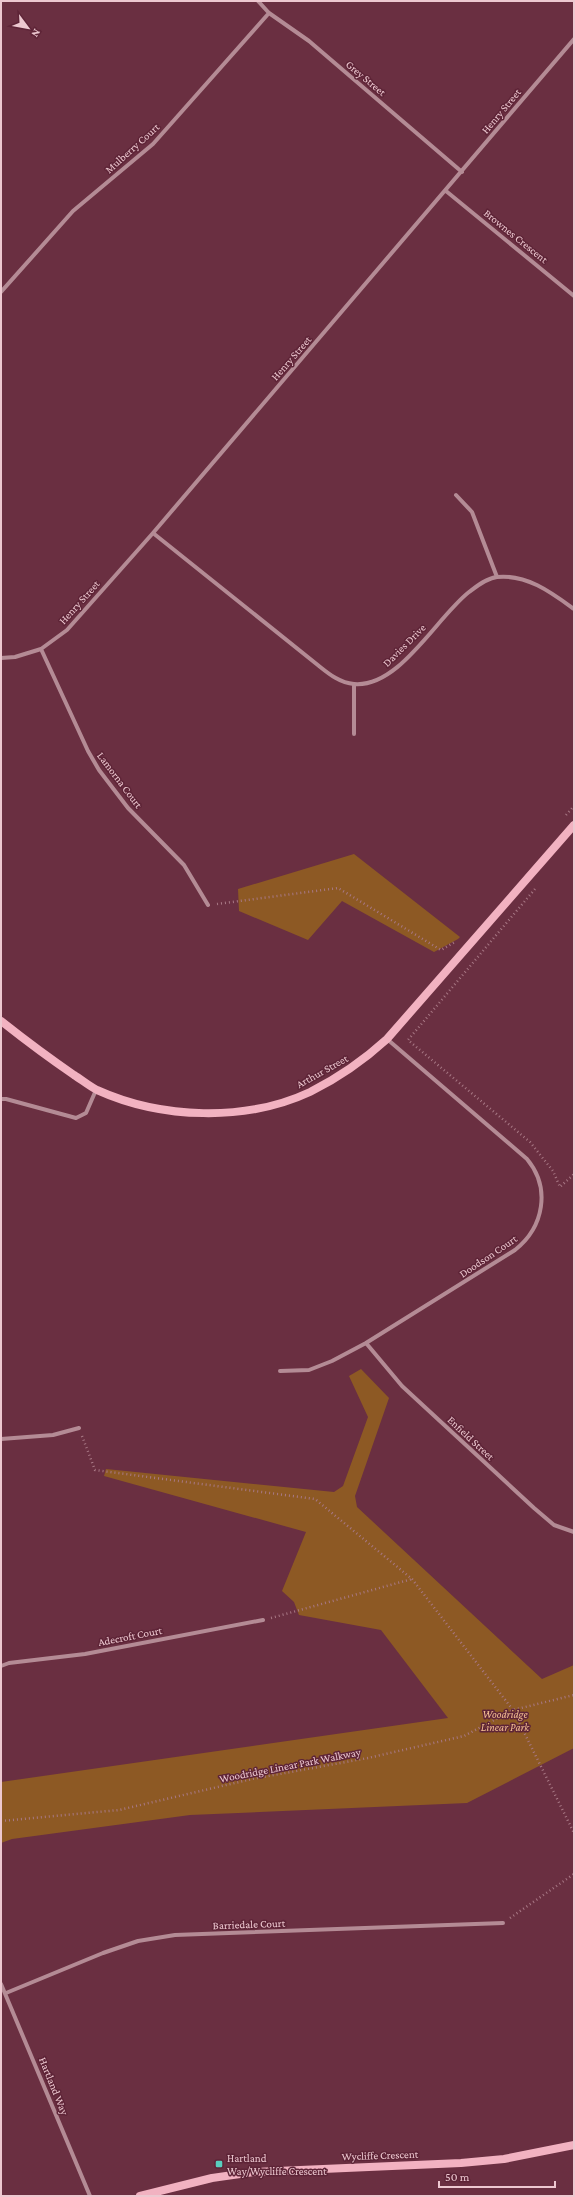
<svg xmlns="http://www.w3.org/2000/svg" width="575" height="2197" viewBox="0 0 575 2197" font-family="'Crimson Pro',serif">
	<style>
		.green { fill: #8d5924 }
		.lines { fill: none; stroke-linecap: round; stroke-linejoin: round }
		.path { stroke: #a87885; stroke-width: 2.5; stroke-dasharray: 1 3; stroke-linecap: butt }
		.street { stroke: #b48b95; stroke-width: 4 }
		.secondary { stroke: #f2b2c1; stroke-width: 8 }
		.poi-dot { fill: #59cebe; stroke: #5e2437; stroke-width: 1.5 }
		.labels { text-anchor: middle; stroke-width: 3; stroke-linejoin: round; paint-order: stroke }
		.street-label { font-size: 11px; fill: #edc8d0; stroke: #5e2437 }
		.park-label { font-size: 11px; font-style: italic; fill: #f5c092; stroke: #5e2437 }
		.poi-label { font-size: 11px; fill: #edc8d0; stroke: #5e2437; text-anchor: start }
	</style>
	<rect width="100%" height="100%" fill="#6a2f41"/>
	<path class="green" d="M354,854L460,937L458,939L434,952L342,901L308,940L239,911L238,889Z
		M361,1369L389,1398L355,1496L357,1507L542,1679L574,1665V1748L467,1803L190,1815L12,1839L1,1843V1782L448,1718L381,1630L299,1615L294,1602L282,1591L306,1532L104,1476L106,1469L334,1492L343,1486L368,1417L349,1376Z"/>
	<g class="lines">
		<path class="path" d="M566,815L574,806
			M535,889L408,1040L530,1142L553,1171L560,1187L574,1174
			M217,904L338,888L441,950L455,942
			M82,1436L95,1470L315,1499L412,1579L513,1710L574,1833
			M271,1618L412,1579
			M1,1821L119,1810L252,1779L368,1758L464,1736L513,1710L574,1695
			M510,1918L574,1874"/>
		<path class="street" d="M258,1L269,13L309,41L462,172
			M446,191L574,296
			M1,292L73,211L153,144L269,13
			M456,495L472,512L497,577
			M153,533L319,666C329,674 340,683 354,684C399,688 436,618 469,592C477,586 487,578 497,577C527,574 552,593 574,609
			M41,649L88,751L99,770L128,808L184,865L208,905
			M1,658L15,657L41,649L67,630L153,533L574,39
			M354,684V734
			M1,1099H6L76,1118L86,1113L96,1090
			M366,1343L402,1386L534,1508L554,1525L574,1532
			M280,1371L309,1370L332,1361L366,1343L515,1250C544,1227 551,1188 527,1159L387,1039
			M1,1439L53,1435L79,1428
			M1,1666L9,1663L85,1654L263,1620
			M1,1984L90,2196
			M6,1993L103,1953L138,1941L175,1935L503,1923"/>
		<path class="secondary" d="M1,1021C25,1040 49,1058 74,1075C82,1080 89,1086 97,1090C161,1119 246,1122 310,1092C338,1078 364,1060 387,1039L574,825
			M140,2196L212,2178L254,2172L461,2163L504,2159L574,2145"/>
	</g>
	<rect class="poi-dot" x="215" y="2160" width="8" height="8" rx="2"/>
	<g class="labels">
		<g class="street-label">
			<text transform="translate(366 78) rotate(40)" y="4">Grey Street</text>
			<text transform="translate(501 111) rotate(-50)" y="4">Henry Street</text>
			<text transform="translate(132 148) rotate(-42)" y="4">Mulberry Court</text>
			<text transform="translate(516 236) rotate(39)" y="4">Brownes Crescent</text>
			<text transform="translate(291 358) rotate(-49)" y="4">Henry Street</text>
			<text transform="translate(79 602) rotate(-48)" y="4">Henry Street</text>
			<text transform="translate(404 645) rotate(-45)" y="4">Davies Drive</text>
			<text transform="translate(120 780) rotate(53)" y="4">Lamorna Court</text>
			<text transform="translate(322 1071) rotate(-29)" y="4">Arthur Street</text>
			<text transform="translate(488 1256) rotate(-34)" y="4">Doodson Court</text>
			<text transform="translate(471 1438) rotate(43)" y="4">Enfield Street</text>
			<text transform="translate(130 1636) rotate(-11)" y="4">Adecroft Court</text>
			<text transform="translate(290 1765) rotate(-11)" y="4">Woodridge Linear Park Walkway</text>
			<text transform="translate(249 1924) rotate(-2)" y="4">Barriedale Court</text>
			<text transform="translate(54 2086) rotate(68)" y="4">Hartland Way</text>
			<text transform="translate(380 2155) rotate(-2)" y="4">Wycliffe Crescent</text>
		</g>
		<g class="park-label">
			<text x="505" y="1718">Woodridge<tspan x="505" dy="13">Linear Park</tspan></text>
		</g>
		<g class="poi-label">
			<text x="227" y="2162">Hartland<tspan x="227" dy="13">Way/Wycliffe Crescent</tspan></text>
		</g>
	</g>
	<rect width="575" height="2197" fill="none" stroke="#edc8d0" stroke-width="4"/>
	<g transform="translate(28 28) rotate(122)" stroke="#5e2437" stroke-width="3" paint-order="stroke">
	<path d="M0-3L7 15L0 10L-7 15Z" fill="#edc8d0"/>
	<text y="-6" font-size="11" font-weight="bold" text-anchor="middle" fill="#edc8d0">N</text>
	</g>
	<path d="M439 2181v6h116v-6" fill="none" stroke="#edc8d0" stroke-width="2"/>
	<text x="445" y="2181" font-size="12" fill="#edc8d0" stroke="#5e2437" stroke-width="3" paint-order="stroke">50 m</text>
</svg>
